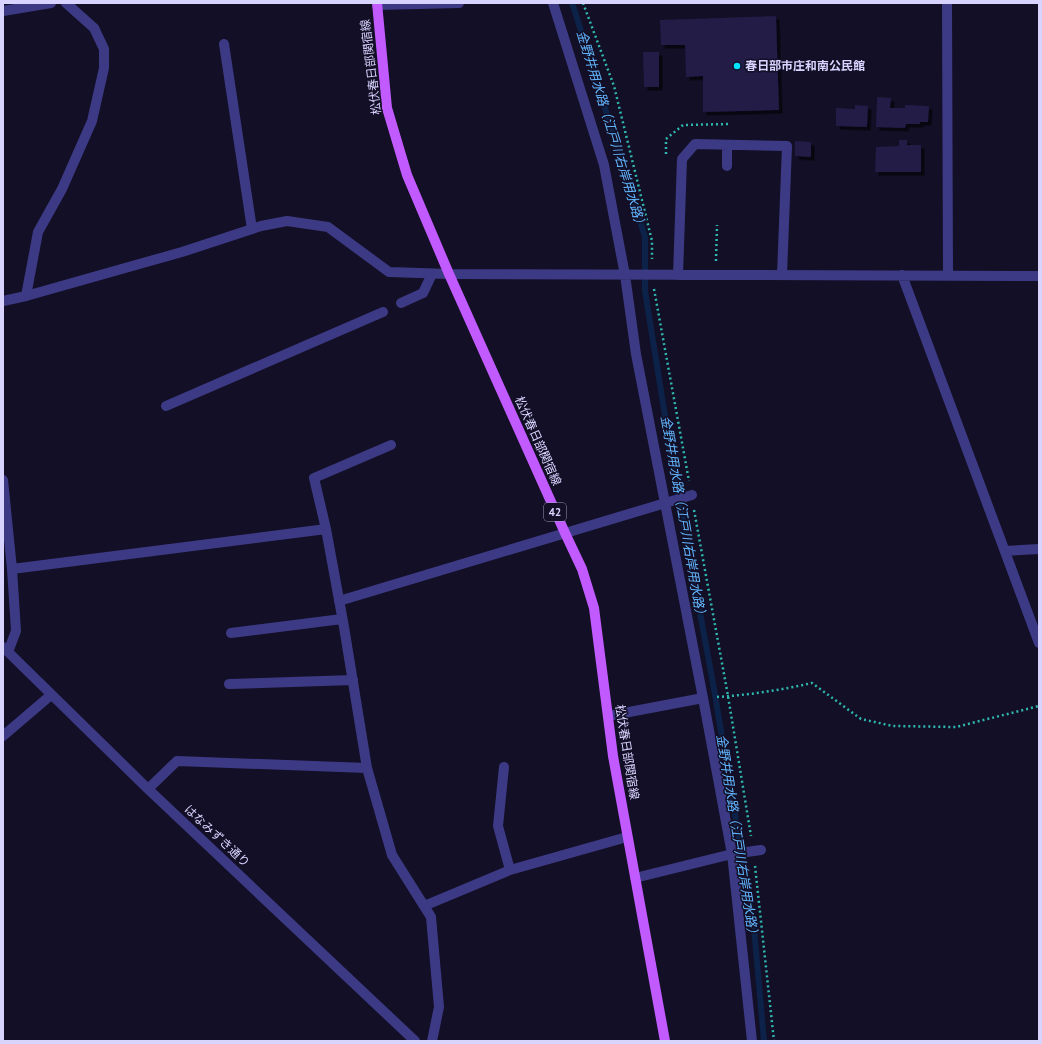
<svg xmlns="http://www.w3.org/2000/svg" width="1042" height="1044" viewBox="0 0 1042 1044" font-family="'PT Sans','Noto Sans JP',sans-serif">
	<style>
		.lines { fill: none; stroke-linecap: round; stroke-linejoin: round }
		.stream { stroke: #0c2248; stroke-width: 6 }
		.building { fill: #241b47; filter: url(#shadow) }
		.path { stroke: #2fb8b0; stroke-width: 2.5; stroke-dasharray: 2 3; stroke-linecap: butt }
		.minor { stroke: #3d3a85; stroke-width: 10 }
		.major { stroke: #c25bff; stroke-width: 10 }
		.poi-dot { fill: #00e5ff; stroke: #130f26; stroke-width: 1.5 }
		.labels { text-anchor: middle; stroke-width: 3; stroke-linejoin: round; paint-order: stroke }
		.shield { fill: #130f26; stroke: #9e99be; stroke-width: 1 }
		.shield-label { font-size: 11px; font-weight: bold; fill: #d9d4ff }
		.poi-label { font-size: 12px; font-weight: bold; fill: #d9d4ff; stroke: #130f26; text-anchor: start }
		.street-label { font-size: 12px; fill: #d9d4ff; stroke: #130f26 }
		.water-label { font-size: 13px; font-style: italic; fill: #62b6ff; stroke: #130f26 }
	</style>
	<defs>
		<filter id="shadow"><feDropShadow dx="3.5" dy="3.5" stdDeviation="0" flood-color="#0009"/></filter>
	</defs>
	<rect width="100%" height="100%" fill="#130f26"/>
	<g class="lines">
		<path class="stream" d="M572,3L577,18L645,237V291L674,472L713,683L754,928L764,1041"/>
	</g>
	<path class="building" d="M776,16L779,110L703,112V76L686,77L685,45H661L660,20Z
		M643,52H659V87H644Z
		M877,97L891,98L890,108H905V105L929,106L928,122H920V124H906L905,128L876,127Z
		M855,105L868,106L867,127L836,126V108L855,109Z
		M899,140H907V145H921V172H875L876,147L899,146Z
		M795,141L811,142V157L795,156Z"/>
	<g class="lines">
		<path class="path" d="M583,3L614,86L652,241V259
			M666,154V139L683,125L729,124
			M716,261L717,225
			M654,289L689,481
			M694,510L728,696L751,836
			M717,697C749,695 781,690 812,683L861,719L893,726L956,727L1039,706
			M755,866L774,1041"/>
		<path class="minor" d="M553,3L604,165L625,275L636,354L703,698L732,854L752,1041
			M947,3L948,275
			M377,5L459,3
			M3,11L51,3
			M224,44L252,229
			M727,166V145
			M678,275L682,159L695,144L787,146L782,275
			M902,275L1039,643
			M26,296L38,232L62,189L92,121L104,68V49L94,28L66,3
			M3,301L26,296L182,252L261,226L287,221L328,227L389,272L449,274L1039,276
			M401,303L423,293L432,274
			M166,406L383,312
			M3,480L12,569L16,631L8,652
			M326,529L314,478L391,445
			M1005,551L1039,549
			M12,569L326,529L344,627L367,768L392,855L431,917L439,1007L432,1041
			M339,601L692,495
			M231,633L342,619
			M3,647L148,789L415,1041
			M229,684L353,680
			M608,716L703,698
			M3,736L51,695
			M504,767L498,826L510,870
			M148,789L177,761L367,768
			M635,878L732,854L761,850
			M424,906L510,870L627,837"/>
		<path class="major" d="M377,3L387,108L407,175L449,274L565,533L582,569L594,608L613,756L665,1041"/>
	</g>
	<circle class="poi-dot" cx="737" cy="66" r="4"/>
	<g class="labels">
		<rect class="shield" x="544" y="503" width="22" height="18" rx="3"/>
		<g class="shield-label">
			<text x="555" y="516">42</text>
		</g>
		<g class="poi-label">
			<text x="745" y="70">春日部市庄和南公民館</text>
		</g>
		<g class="street-label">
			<text transform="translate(371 67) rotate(-97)" y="4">松伏春日部関宿線</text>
			<text transform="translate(538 441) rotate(66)" y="4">松伏春日部関宿線</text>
			<text transform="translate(627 752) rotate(81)" y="4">松伏春日部関宿線</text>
			<text transform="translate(217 836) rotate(43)" y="4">はなみずき通り</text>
		</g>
		<g class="water-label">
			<text transform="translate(612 130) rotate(73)" y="5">金野井用水路（江戸川右岸用水路）</text>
			<text transform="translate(684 518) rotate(80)" y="5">金野井用水路（江戸川右岸用水路）</text>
			<text transform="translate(738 837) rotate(81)" y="5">金野井用水路（江戸川右岸用水路）</text>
		</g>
	</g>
	<rect width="1042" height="1044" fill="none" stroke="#d9d4ff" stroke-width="8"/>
</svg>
